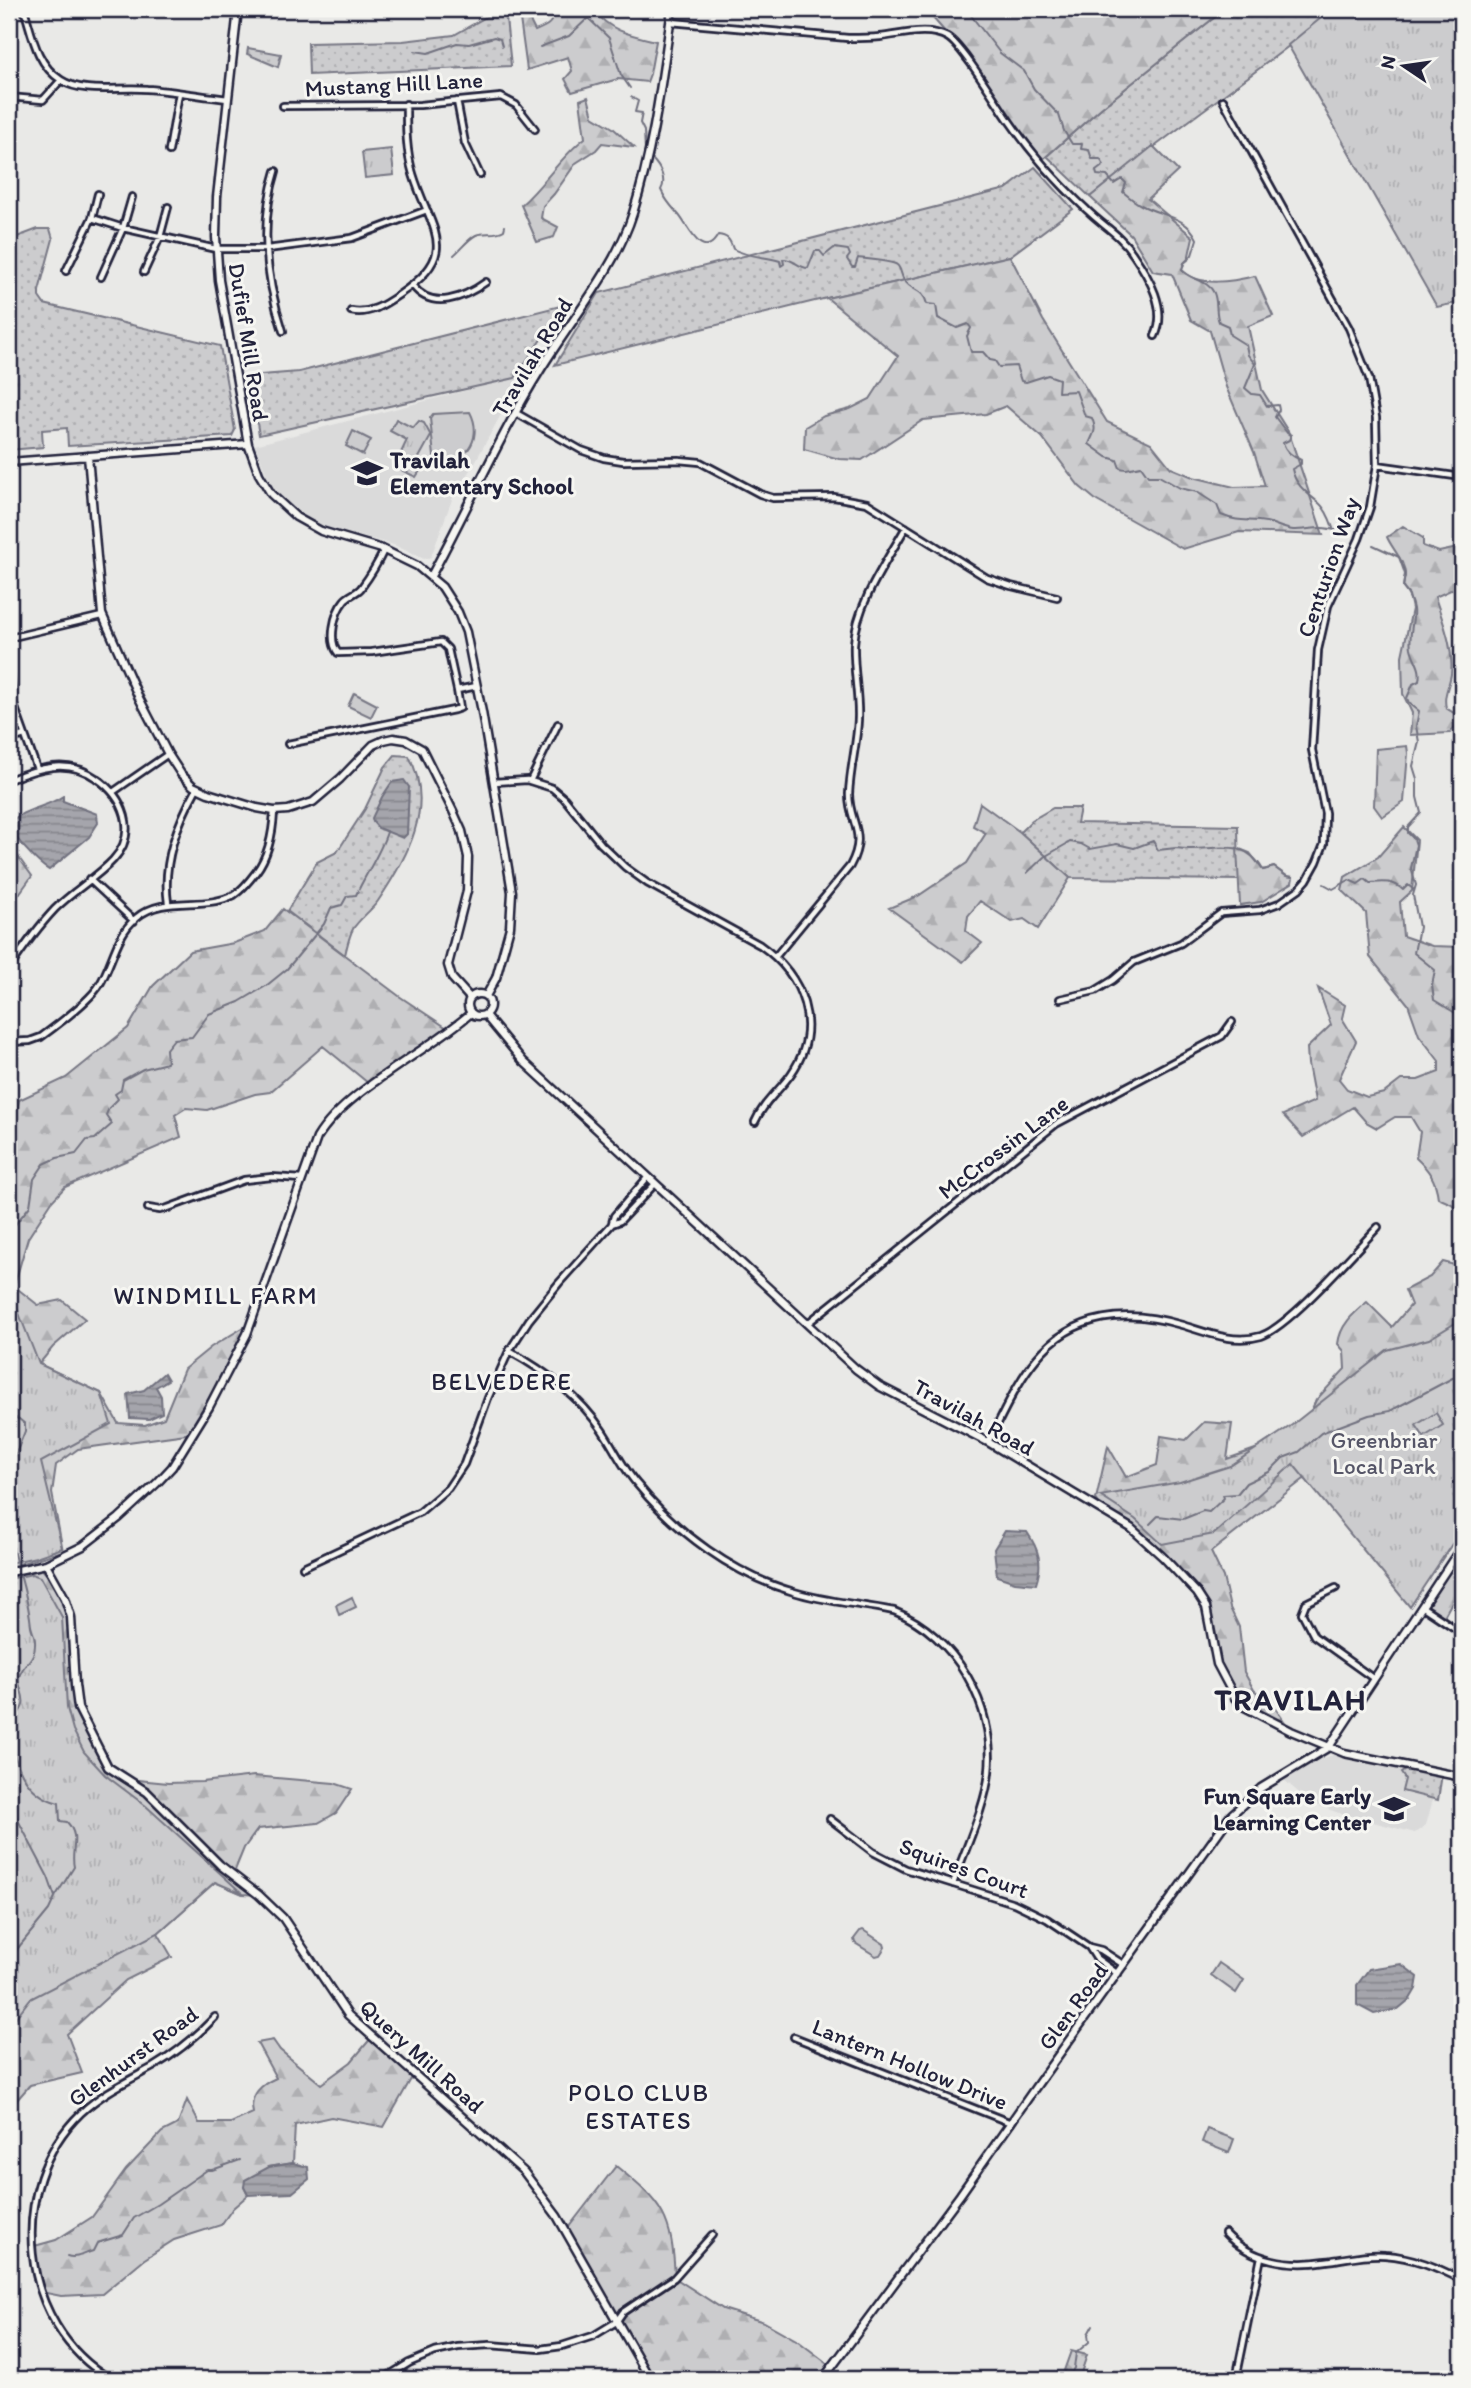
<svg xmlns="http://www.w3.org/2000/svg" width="1471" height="2388" viewBox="0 0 1471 2388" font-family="Itim,sans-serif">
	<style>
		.built { fill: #dadada }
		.grass { fill: url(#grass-dots); stroke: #777784; stroke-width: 2 }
		.forest { fill: url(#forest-firs); stroke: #777784; stroke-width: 2 }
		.park { fill: url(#park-tufts); stroke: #777784; stroke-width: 2 }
		.pitch { fill: #ccccce; stroke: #777784; stroke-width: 2 }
		.water { fill: url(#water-rules); stroke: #71717f; stroke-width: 2 }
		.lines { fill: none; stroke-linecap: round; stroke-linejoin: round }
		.stream { stroke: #71717f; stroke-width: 2 }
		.street-casing { stroke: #22223b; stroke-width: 10 }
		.secondary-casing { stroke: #22223b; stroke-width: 11 }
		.street { stroke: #f6f6f2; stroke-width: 4.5 }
		.secondary { stroke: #f6f6f2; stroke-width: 6 }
		.labels { text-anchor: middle; stroke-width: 6; stroke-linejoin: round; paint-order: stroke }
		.street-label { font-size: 23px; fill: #22223b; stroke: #f6f6f2 }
		.poi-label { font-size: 23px; font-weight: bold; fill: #22223b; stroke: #f6f6f2; text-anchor: start }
		.park-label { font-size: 23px; fill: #555567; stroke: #f6f6f2 }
		.neighbourhood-label { font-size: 24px; letter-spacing: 2px; fill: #22223b; stroke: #f6f6f2 }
		.district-label { font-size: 30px; font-weight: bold; letter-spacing: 2px; fill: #22223b; stroke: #f6f6f2 }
	</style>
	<defs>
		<pattern id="grass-dots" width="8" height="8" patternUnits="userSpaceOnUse" patternTransform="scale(1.75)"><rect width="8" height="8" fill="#ccccce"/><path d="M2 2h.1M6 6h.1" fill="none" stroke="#afafb2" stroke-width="1.8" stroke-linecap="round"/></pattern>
		<pattern id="forest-firs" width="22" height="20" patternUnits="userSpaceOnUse" patternTransform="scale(1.75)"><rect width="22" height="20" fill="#ccccce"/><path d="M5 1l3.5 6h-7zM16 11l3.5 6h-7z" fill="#afafb2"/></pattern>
		<pattern id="park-tufts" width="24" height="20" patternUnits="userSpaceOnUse" patternTransform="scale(1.75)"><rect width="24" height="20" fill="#ccccce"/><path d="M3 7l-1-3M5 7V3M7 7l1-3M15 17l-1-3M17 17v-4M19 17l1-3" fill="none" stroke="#afafb2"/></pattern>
		<pattern id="water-rules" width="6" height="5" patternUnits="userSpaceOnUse" patternTransform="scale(1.75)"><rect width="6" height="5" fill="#a5a5ac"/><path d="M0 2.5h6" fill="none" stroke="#86868d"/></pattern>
	</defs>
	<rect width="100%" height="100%" fill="#e9e9e7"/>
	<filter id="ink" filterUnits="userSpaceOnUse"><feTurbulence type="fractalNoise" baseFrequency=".0143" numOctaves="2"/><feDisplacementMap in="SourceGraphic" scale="14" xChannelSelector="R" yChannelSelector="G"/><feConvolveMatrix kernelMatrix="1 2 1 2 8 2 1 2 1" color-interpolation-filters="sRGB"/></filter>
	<g filter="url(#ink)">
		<path class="built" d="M522,376L474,464L454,494L431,557L424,559L394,545L326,527L306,517L286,501L270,483L255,445Z
			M1335,1754L1440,1774L1426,1825L1415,1833L1339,1813L1311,1803L1283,1779L1304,1766Z"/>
		<path class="grass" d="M500,9H505L511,66L309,75L308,43L403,41L454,35Z
			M1225,9H1336C1256,74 1170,132 1090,197L1047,156L1101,108Z
			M248,48L281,54L278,67L247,54Z
			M1035,167L1073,209L1010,256L827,298L555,365L599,293L1006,189Z
			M38,229H50L53,239L39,291V297L44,304L220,346L235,430L232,436L68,446L67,428L42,430L43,447L9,450V240Z
			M564,305L515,378L259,435L249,376L299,372Z
			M395,755L409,756C436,807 407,858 378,901C371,911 359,919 353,929C349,936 347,947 345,955L287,911L317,862L337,852L365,809L385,767Z
			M1053,808H1080L1077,823L1238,826L1239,880L1070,878L1020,832L1032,820Z
			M1407,1769L1442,1774L1438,1800L1402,1791L1405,1779L1401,1773Z"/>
		<path class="forest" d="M556,9H593C609,31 630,35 656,41L650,74L647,82L618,79L572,92L565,79L572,71L568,57L527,70L520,19H529L535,31C548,26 553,23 556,9Z
			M925,9H1225L1101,108L1041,161L953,41Z
			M588,97L593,116L613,128L634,147L602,143L596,150L576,163L554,194L543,206L541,218L558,227L554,237L537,242L521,205C545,184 560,157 585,138L580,100Z
			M1153,146L1178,171L1148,199L1193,237L1188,260L1184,263L1182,270C1199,288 1234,281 1255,276L1273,316L1248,326L1262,390L1289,433L1323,535L1239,532L1183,549L1097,501L1079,486L1042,437L1006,406L986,414L923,420L862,460L839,459L804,449L805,427L824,416L850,409L870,399L898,356L827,298L1010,256L1043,320L1107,422L1151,443L1171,468L1193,477L1234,487L1265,486L1254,452L1226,387L1210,331L1191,320L1172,274L1153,271L1131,235L1090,197Z
			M1403,526L1423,538V546L1439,552L1462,547V585L1435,597C1443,622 1454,648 1451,674C1449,687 1443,695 1446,708L1462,718L1450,733L1410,735L1412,713L1403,694L1402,656L1412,609L1409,595L1403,588C1403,584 1404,580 1405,576C1406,562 1392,549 1387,537Z
			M1407,746L1408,753L1404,802L1382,817L1374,806L1376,749Z
			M980,803L1020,832L1070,878L1038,929L1024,919L1012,922L980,901L968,916L966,931L982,943L963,962L889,908L918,896L967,863L986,833L973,826Z
			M1404,827L1417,840L1412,891L1400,902L1403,936L1432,946L1462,947V1216L1452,1204L1438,1198C1436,1180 1429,1170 1416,1158L1420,1132L1411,1117H1395L1377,1128L1366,1122L1353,1107L1303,1137L1283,1115L1315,1101L1308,1064L1307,1048L1331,1025L1318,988L1345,1005L1342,1018L1356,1041L1339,1079L1347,1089L1367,1097L1384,1093L1401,1080H1418L1439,1072V1061L1419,1035L1408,1004L1370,957L1366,913L1342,890L1345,877L1378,857Z
			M9,844L32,876L9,908Z
			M1237,848L1250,853L1263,870L1274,867L1286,876L1293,877L1292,883L1261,902L1240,905Z
			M283,909L399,996L447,1028L368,1083L323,1046L270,1092L255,1094L207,1110L186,1108L175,1115L181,1137L65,1187L52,1201L28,1238L14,1286L38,1305L62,1300L85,1319L53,1347L39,1364L101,1393L118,1423L145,1425L164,1418L184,1369L211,1347L251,1323L193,1433L78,1449L56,1465L52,1493L63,1551L9,1567V1152L19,1100L66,1078L128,1028L153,986L190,951L234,943L265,931Z
			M1443,1262L1462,1267V1541L1416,1495L1304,1479L1211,1552L1223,1577L1230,1608L1239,1627L1244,1672L1254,1690L1273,1705L1291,1731L1241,1705L1217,1664L1206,1607L1163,1557L1103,1510L1096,1499L1108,1446L1126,1477L1157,1465L1161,1436L1186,1440L1204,1422L1232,1424L1227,1459L1278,1441L1304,1426L1316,1400L1345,1369L1344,1351L1338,1344C1340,1325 1353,1314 1367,1302L1392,1327L1411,1305L1405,1290L1430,1277Z
			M1462,1546V1584L1442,1620L1423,1607Z
			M42,1569L47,1575L62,1600L67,1617L71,1636L76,1710L106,1769L118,1778L168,1783L202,1782L254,1776L334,1783L352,1789L336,1813L318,1823L258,1829L244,1848L233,1875L259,1895L243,1894L215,1882L158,1933L172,1957L126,1980L67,2034L82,2073L30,2085L9,2109V1670L15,1574Z
			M372,2037L430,2087L411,2079L384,2127L331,2117L295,2125L293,2163L269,2167L244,2187L248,2195L233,2208L221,2225L174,2240L143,2260L102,2294L61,2296L41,2292L31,2247L56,2240L92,2217L126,2170L162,2132L178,2124L187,2100L199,2123H231L253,2113C249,2095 260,2085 276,2078L257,2043L273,2040L280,2050L321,2084L351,2062Z
			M616,2166C664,2205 672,2216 675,2278L723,2309L764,2322L798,2341L832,2367L823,2379H650L565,2232Z
			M1071,2351L1087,2355L1079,2379H1061Z"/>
		<path class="park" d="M1332,9H1462V302L1437,307L1288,45Z
			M391,149L394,175L365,178L362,152Z
			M396,419L413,428L419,421L424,423L431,436L415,465L421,469L416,477L401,470L404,462L398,459L407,440L390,431Z
			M9,1288L39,1364L101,1393L111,1424L41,1462L62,1548L36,1557L9,1563Z
			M1462,1319V1529L1410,1607L1293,1464L1214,1534L1162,1544L1135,1519L1100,1496L1180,1482L1230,1466L1292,1425L1387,1350L1429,1339Z
			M32,1574L40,1577L62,1617L67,1708L73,1730L84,1752L105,1775L146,1806L243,1894L215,1882L158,1933L30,1999L9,2026V1579Z"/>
		<path class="pitch" d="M470,412C485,440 462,470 434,456L430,418L433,414Z
			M353,431L371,440L363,455L346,446Z
			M354,693L377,705L371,717L348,706Z
			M1436,1413L1443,1425L1424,1437L1416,1425Z
			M352,1597L356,1607L339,1615L336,1605Z
			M863,1930L884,1944L885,1947L880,1955L876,1956L855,1943L854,1939L860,1931Z
			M1219,1963L1244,1980L1236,1993L1211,1975Z
			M1207,2129L1234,2139L1229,2153L1202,2142Z"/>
		<path class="water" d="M404,780L409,787L407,834L403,838L378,828L373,822L372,818L382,797L392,782Z
			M63,796V801L97,814L98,823L89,837L49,870C38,864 10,834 9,823C24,808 46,808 63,796Z
			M164,1373L168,1380L156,1387L161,1396L162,1413L149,1419L130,1418L128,1394L144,1390Z
			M1005,1531L1027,1532C1039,1550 1043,1563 1036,1584L1015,1582L997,1576L994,1549Z
			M1401,1964L1418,1977L1416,1989L1410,1999L1398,2009L1374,2014L1357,2005V1985L1369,1969Z
			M293,2163L308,2167L309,2179L292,2193L248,2195L244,2187L245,2180L269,2167Z"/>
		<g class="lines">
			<path class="stream" d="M585,9L588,18L609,38L621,75L630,88
				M966,9L1000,53L1024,71L1034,89L1059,115L1064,131L1072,144H1082L1081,149L1089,150L1092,159H1100L1104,165L1096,171L1097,175L1107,176L1114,184L1122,179L1126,183L1123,192C1129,197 1135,202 1141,205C1161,216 1187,216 1197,239L1192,255L1184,263L1182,270C1191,280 1208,280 1214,293C1218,303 1215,312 1219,322L1228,326L1230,335L1246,345L1248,355L1255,364L1245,388L1252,394L1260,395L1267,406L1278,405L1279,410L1275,417L1287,433L1291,435L1289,440L1283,443C1286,452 1292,456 1301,460V464L1292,469C1295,485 1307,493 1319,503C1326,509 1330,519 1333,528
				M540,47L569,36L588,18
				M415,51L428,53L457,43L469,44L494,37L500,39L502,46
				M631,97L638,101L635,112L642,113L640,123L644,131L645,150
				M652,159C660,167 667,180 661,190C666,201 671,206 678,214C687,223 702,264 718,235C728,236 730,240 733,249C747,257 765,256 780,261L781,266L784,264L783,259C793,258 798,268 808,268L815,251H820L824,256L834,248L848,250L850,255L847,259L852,267H855L858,258C865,259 892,261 897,265C901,268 901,276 904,280C912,292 923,288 927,304L936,305L938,318L957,328L968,324L971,328L967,336L971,352H983L990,360L995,361L999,367L1016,366L1021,381L1026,382L1048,375L1059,379L1058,392L1076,391L1085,416L1092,418C1097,431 1094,432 1089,444L1107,457L1117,460L1120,468L1126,469L1141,466L1148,476H1159L1180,488L1197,492L1217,505L1221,515C1240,523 1248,519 1266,522C1275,524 1283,529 1293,530C1312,530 1324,524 1343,533
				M454,255C461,249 468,239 476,235C485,231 495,236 504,230L505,226
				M1373,545L1399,557L1405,574L1403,588C1423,613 1407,625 1411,648C1414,661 1422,667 1419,681L1413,684L1407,698L1409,703L1419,711L1416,726L1419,742L1413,766L1417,779V797L1421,813L1408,827V833L1414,839L1416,845L1411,868L1416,885L1413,895L1419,927L1414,953L1435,970L1432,985L1434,1000L1462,1017
				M9,861L13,858
				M1027,873L1044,857L1070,842L1081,844L1090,849L1117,844L1134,848L1153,841L1158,850L1176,848C1210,854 1242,833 1263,870L1274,867L1287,876L1293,877
				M1324,884L1333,889L1349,880L1358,884L1365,879L1370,883C1382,882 1393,880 1403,890L1408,885L1414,890
				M9,1232L30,1206L34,1179L44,1164L57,1158L76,1154L87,1140L95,1139L112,1124L106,1115L109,1108L118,1099L115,1094L121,1090L123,1080L143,1069L167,1063L166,1049L174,1039L192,1037L209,1014L239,1002L266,986L287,969L324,924L331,908L342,905L347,896L356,895C366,873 380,854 387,832
				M9,1416L19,1419L25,1424V1431L9,1471
				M1150,1524L1158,1516L1183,1519L1203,1511L1209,1512L1224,1498L1223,1495L1237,1494L1246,1483L1269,1472L1283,1458L1299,1452L1321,1433L1369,1415L1390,1411L1462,1373
				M9,1536L18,1568
				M9,1803L48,1877L55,1897
				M9,1959L49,1910L55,1897L74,1867C70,1850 81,1837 67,1822L60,1821L59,1803C25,1795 11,1760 11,1728C11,1720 21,1713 23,1705C26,1694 15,1684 20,1674C26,1660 36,1660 35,1641C35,1636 32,1631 31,1626C29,1605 25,1594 20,1574
				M67,2256C76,2259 84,2254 93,2251L97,2243L123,2235L134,2218L158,2204L207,2170H212L240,2160
				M1068,2379L1074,2368L1076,2353L1089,2342L1088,2334L1093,2325"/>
			<defs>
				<path id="street" d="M24,9C32,34 36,64 61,80C84,95 120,86 147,89C174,91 201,96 228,99
					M671,22L848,38C858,38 869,38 880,37C901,35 927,26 947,37C963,46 997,104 1010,122C1032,154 1059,184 1087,210C1102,225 1121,235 1133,254C1149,277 1168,309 1155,336
					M9,97L43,100L61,80
					M457,101L465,143L480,175
					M283,106L420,105L501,97L516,105L535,129
					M169,151L179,93
					M276,171C259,224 266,279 283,331
					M92,218L123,228L216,249H267L352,238L427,210
					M66,271L92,218L98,194
					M144,272L160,237L168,207
					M101,277L123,228L132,197
					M413,286C432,311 464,298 486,282
					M351,311C369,315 384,305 400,294C463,252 430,230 413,174C406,151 406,128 406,104
					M516,413L581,450L604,458L623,461L679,460L700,462L760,494L773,498L834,497L867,503L987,578L1011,586L1057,597
					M1377,465L1462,477
					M384,550C378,563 370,576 361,588C356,594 348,595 344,601C334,613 328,641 338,653L372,652L441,642L448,649L457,690
					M9,638L102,616
					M9,664L14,705L37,769
					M9,740L24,735
					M288,744L454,710L460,708L457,690L477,686
					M9,780C37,768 68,758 96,778C124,797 139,832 113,860C96,878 73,891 55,909C38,927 23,948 9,969
					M530,781L558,724
					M494,782L527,780L552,788L564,798L601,844L625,867L647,883L760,945C803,975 824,1027 791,1074C779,1091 763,1103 755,1122
					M113,792L168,754
					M89,879L134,921
					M168,903C162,862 177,824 197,788
					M776,956L850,866C868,832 849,824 849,794C850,769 857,744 858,719C859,694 853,669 854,644C856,604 887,561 906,527
					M1060,999L1095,991L1113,980L1134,962L1181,943L1221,913L1260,910L1279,903L1299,889L1307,880L1317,862L1324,844L1325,813L1312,750L1318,650L1328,606L1359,539L1370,507L1377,465L1376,418L1369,378L1349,328L1223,100
					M9,1042L30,1041L41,1037C56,1026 91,1000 100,984C113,962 116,935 136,918C164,894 203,911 234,895C242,890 250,880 256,872C269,855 273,832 274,811
					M148,1208L160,1210L168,1208L244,1180L272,1177L302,1179
					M612,1223L614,1216L647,1178
					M808,1323L1056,1124L1222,1036L1232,1022
					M509,1351C546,1371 578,1395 602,1430C614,1448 623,1468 637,1484C676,1532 734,1575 794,1592C826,1602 861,1604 894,1611C955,1635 996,1706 989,1772C986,1806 964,1851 953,1884
					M988,1442C1003,1415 1016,1383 1036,1359C1074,1312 1129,1309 1182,1325C1208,1333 1234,1344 1261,1336C1290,1326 1353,1253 1378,1227
					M303,1567L420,1512L448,1488L464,1464L488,1398L509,1351L529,1320L559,1283L612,1224L620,1221L654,1185
					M1336,1588L1306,1603L1302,1613L1314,1636L1374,1679
					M1423,1607L1462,1633
					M830,1819L873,1852L906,1869L1014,1903L1047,1919L1089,1947L1096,1958L1118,1974
					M1089,1947L1101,1950L1124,1965
					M794,2037L1011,2123
					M1225,2233C1251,2261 1290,2267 1326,2261C1346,2259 1364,2253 1385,2255C1413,2257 1437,2267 1462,2280
					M111,2379C18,2326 5,2186 81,2113C102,2093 128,2081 153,2067C175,2054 197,2036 215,2017
					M383,2379L409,2363L435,2352L458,2347L490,2345L540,2349L562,2346L593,2336L616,2322L623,2312L674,2278L712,2235
					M1236,2379L1261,2257"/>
				<path id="secondary" d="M238,9L217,197L216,237L219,280L248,444L259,474L271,494L296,517L321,531L382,549L417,566L442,587L458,612L466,632L482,712L512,892L510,927L496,978L486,996
					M88,456L102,614L139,698L168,754L181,774L193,786L208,793L257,808L274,811L288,810L313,802L340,779L373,745L384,740L393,738L406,740L422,749L453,811L462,831L468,857L467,891L448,965L452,978L470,998
					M9,462L248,444
					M431,576C468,508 500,435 541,369C571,320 616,268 633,213C654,147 662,77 672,9
					M468 1005a11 11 0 1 1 22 0a11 11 0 1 1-22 0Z
					M485,1015L523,1061L856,1369L879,1386L988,1442L1131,1528L1163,1557L1197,1593L1206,1607L1217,1664L1235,1698L1241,1705L1291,1731L1344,1753L1462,1777
					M46,1564L65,1598L71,1617L75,1685L78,1708L108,1767L147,1792L220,1865L259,1895L283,1918L348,2015L524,2172L557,2216L650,2379
					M9,1572L46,1564L83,1546L119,1518L157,1483L172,1467L209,1407L247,1334L317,1138C347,1089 426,1053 471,1013
					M823,2379L960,2195L1042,2078L1231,1815L1261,1788L1329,1747L1462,1546"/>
			</defs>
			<use href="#street" class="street-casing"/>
			<use href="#secondary" class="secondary-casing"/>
			<use href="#street" class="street"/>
			<use href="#secondary" class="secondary"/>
		</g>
	</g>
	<defs>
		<symbol id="school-bare" viewBox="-9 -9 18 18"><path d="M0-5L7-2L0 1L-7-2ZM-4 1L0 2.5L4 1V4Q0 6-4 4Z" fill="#22223b" stroke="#f6f6f2" stroke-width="2.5" paint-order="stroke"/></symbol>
	</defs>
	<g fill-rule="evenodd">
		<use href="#school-bare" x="345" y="451" width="44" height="44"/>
		<use href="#school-bare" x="1372" y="1787" width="44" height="44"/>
	</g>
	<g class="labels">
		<g class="street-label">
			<text transform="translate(394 84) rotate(-3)" y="8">Mustang Hill Lane</text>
			<text transform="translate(249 342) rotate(81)" y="8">Dufief Mill Road</text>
			<text transform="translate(532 357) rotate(-59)" y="8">Travilah Road</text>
			<text transform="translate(1328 567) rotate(-71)" y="8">Centurion Way</text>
			<text transform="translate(1003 1147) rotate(-37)" y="8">McCrossin Lane</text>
			<text transform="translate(974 1417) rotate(29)" y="8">Travilah Road</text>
			<text transform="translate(964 1868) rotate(20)" y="8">Squires Court</text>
			<text transform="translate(1073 2006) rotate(-54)" y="8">Glen Road</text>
			<text transform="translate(133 2056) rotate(-36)" y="8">Glenhurst Road</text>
			<text transform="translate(422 2056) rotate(42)" y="8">Query Mill Road</text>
			<text transform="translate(910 2064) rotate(22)" y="8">Lantern Hollow Drive</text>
		</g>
		<g class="poi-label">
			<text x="390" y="468">Travilah<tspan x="390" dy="26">Elementary School</tspan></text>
			<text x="1371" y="1804" text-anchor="end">Fun Square Early<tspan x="1371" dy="26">Learning Center</tspan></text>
		</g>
		<g class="park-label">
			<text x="1384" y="1448">Greenbriar<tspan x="1384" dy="26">Local Park</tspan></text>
		</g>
		<g class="neighbourhood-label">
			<text x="216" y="1304">WINDMILL FARM</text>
			<text x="502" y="1390">BELVEDERE</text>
			<text x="639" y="2101">POLO CLUB<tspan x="639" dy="28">ESTATES</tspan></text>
		</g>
		<g class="district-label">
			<text x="1291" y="1710">TRAVILAH</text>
		</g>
	</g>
	<rect width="1471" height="2388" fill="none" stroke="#f6f6f2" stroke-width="35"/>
	<rect x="18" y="18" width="1436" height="2353" fill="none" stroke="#22223b" stroke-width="2.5" filter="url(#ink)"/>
	<g transform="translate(1404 66) rotate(283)" stroke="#f6f6f2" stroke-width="5" paint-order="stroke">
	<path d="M0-5L12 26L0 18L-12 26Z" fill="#22223b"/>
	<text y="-10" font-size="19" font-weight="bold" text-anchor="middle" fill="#22223b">N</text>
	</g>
</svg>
